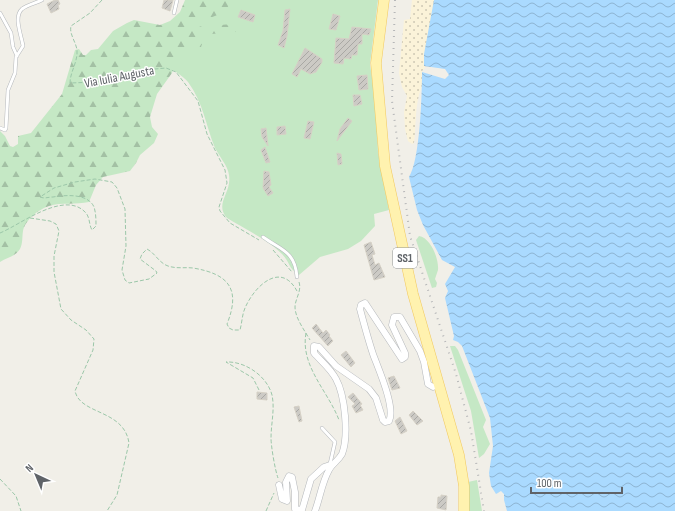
<svg xmlns="http://www.w3.org/2000/svg" width="675" height="511" viewBox="0 0 675 511" font-family="'Sofia Sans Condensed',sans-serif">
	<style>
		.green { fill: #c5e8c5 }
		.forest { fill: url(#forest-firs) }
		.sand { fill: url(#sand-dots) }
		.water { fill: url(#water-waves) }
		.building { fill: url(#building-hatch); stroke: #d6d1c6 }
		.lines { fill: none; stroke-linecap: round; stroke-linejoin: round }
		.service-casing { stroke: #b5b8bc; stroke-width: 4 }
		.minor-casing { stroke: #b5b8bc; stroke-width: 7 }
		.primary-casing { stroke: #f2c960; stroke-width: 11 }
		.path { stroke: #9cc7a9; stroke-width: 1; stroke-dasharray: 4 2; stroke-linecap: butt }
		.service { stroke: #fff; stroke-width: 3 }
		.minor { stroke: #fff; stroke-width: 6 }
		.primary { stroke: #fff2af; stroke-width: 10 }
		.rail { stroke: #b6b7b8; stroke-width: 2; stroke-dasharray: 1 5; stroke-linecap: butt }
		.labels { text-anchor: middle; stroke-width: 3; stroke-linejoin: round; paint-order: stroke }
		.shield { fill: #fff; stroke: #8f9295; stroke-width: 1 }
		.shield-label { font-size: 12px; font-weight: bold; fill: #5f6368 }
		.street-label { font-size: 13px; fill: #5f6368; stroke: #fff }
	</style>
	<defs>
		<pattern id="forest-firs" width="22" height="20" patternUnits="userSpaceOnUse"><rect width="22" height="20" fill="#c5e8c5"/><path d="M5 1l3.5 6h-7zM16 11l3.5 6h-7z" fill="#a3c0a4"/></pattern>
		<pattern id="sand-dots" width="8" height="8" patternUnits="userSpaceOnUse"><rect width="8" height="8" fill="#fbf3d9"/><path d="M2 2h.1M6 6h.1" fill="none" stroke="#cec8b4" stroke-width="1.8" stroke-linecap="round"/></pattern>
		<pattern id="water-waves" width="16" height="10" patternUnits="userSpaceOnUse"><rect width="16" height="10" fill="#aadaff"/><path d="M0 5q4-4 8 0t8 0" fill="none" stroke="#8eb4d2"/></pattern>
		<pattern id="building-hatch" width="6" height="6" patternUnits="userSpaceOnUse"><rect width="6" height="6" fill="#cccac5"/><path d="M-1 1l2-2M0 6l6-6M5 7l2-2" fill="none" stroke="#a9a8a4"/></pattern>
	</defs>
	<rect width="100%" height="100%" fill="#f1efe8"/>
	<path class="green" d="M188,0H378L370,64L376,106L378,152L389,210L374,214L375,226L361,241L348,249L320,257L299,275C288,268 290,262 282,254C271,242 242,227 227,218C214,203 232,193 229,175C228,166 219,156 215,148C206,126 203,102 188,82C182,75 175,72 169,67L176,21Z
		M419,236C431,238 439,259 438,270C437,273 436,276 435,279L437,283L436,287L432,288L416,240Z
		M450,346H455L458,350L486,420L483,427L490,444L484,454L479,458L471,411Z
		M477,480L482,511H469L468,482Z"/>
	<path class="forest" d="M185,0H232V3L220,14L202,21L199,26C210,31 226,19 236,28V32L199,35L196,37V41L202,44L201,47L180,51L178,60L174,65L172,73L157,94L150,117L152,127L158,134L154,143L140,155L136,163L130,171L103,177L96,185L89,202C76,205 62,202 49,206C39,209 25,220 23,231C22,237 23,243 20,249C15,257 7,257 0,262V131L5,136L10,146L13,147L18,144V136L31,133L62,94L75,50L79,49L83,55H86L91,50L98,49L113,31L127,23L134,20L160,25L170,21L180,12Z"/>
	<path class="sand" d="M412,0H436L425,68L422,71C427,79 421,86 419,95C415,110 416,127 414,143L412,144L408,141L405,129L404,112L407,96L402,87L399,73L404,20L410,19Z"/>
	<path class="water" d="M434,0H675V511H507L504,500V494L501,491L496,494L491,486L489,473L493,446L490,418L462,346L458,342L453,340L454,336L445,298L448,291L445,284L455,267L442,260L423,225L417,210L409,177C420,160 422,95 422,72L445,79L449,75L445,69L424,66V54Z"/>
	<path class="building" d="M55,0H58L60,4L58,5L59,9L51,13L47,4Z
		M164,0H173L170,11L162,8Z
		M290,9L287,36L284,48L278,45L283,31L285,10Z
		M241,10L255,15L253,22L238,17Z
		M333,14L340,16L336,30L329,29Z
		M352,27L371,29L369,35L362,34V44H358L357,55H352L351,59L344,58L343,64L334,63L336,38L349,39Z
		M305,48L322,59V62L316,72L310,74L301,69L297,77L292,74Z
		M367,75L368,89L359,90L357,76Z
		M353,95H360L362,104L354,106Z
		M348,118L352,121L337,141L340,129Z
		M308,121L314,122L310,139L304,138Z
		M285,126L286,134L277,135V127Z
		M266,128L268,146L262,137L261,129Z
		M265,147L270,162L266,163L261,150Z
		M337,153L341,154L342,164L338,165Z
		M264,171L269,172L271,185L269,187L273,193L268,196L263,188Z
		M371,242L375,254L372,255L375,265L379,263L385,277L374,280L364,245Z
		M316,324L323,333L326,330L330,335L329,336L333,341L328,346L312,328Z
		M346,351L355,363L351,367L341,355Z
		M394,376L400,388L392,390L388,378Z
		M257,392L267,393V400L257,399Z
		M353,393L362,404L360,405L363,410L356,413L352,406L355,404L348,397Z
		M299,406L302,421L299,422L294,407Z
		M413,411L423,421L417,425L409,415Z
		M400,417L407,431L401,434L395,421Z
		M441,495L447,496L446,510L437,508L438,497H441Z"/>
	<g class="lines">
		<defs>
			<path id="service" d="M0,13L11,33L13,47L17,56
				M174,13L177,0
				M0,128L5,130L6,128L8,90L15,73L16,57L23,46C22,37 13,17 22,9C27,5 36,3 42,0
				M263,237C281,250 295,251 297,277
				M322,428L335,442L330,464"/>
			<path id="minor" d="M279,485L282,499L287,501L286,482L289,476L292,477L295,492V509L302,510L311,479L324,467L333,464
				M315,511C320,498 322,482 329,470C332,464 338,461 342,454C349,436 345,395 336,379C331,369 321,361 314,353V346L319,347L336,366L369,389L376,398L383,420L385,422L389,421C396,408 378,368 373,354C368,339 364,324 360,309L361,305L365,303L402,359L405,357V353L392,325L394,317H400L420,351L424,362L428,384L433,387L439,385"/>
			<path id="primary" d="M384,0L376,63L385,166L413,294L459,455L464,486V511"/>
		</defs>
		<use href="#service" class="service-casing"/>
		<use href="#minor" class="minor-casing"/>
		<use href="#primary" class="primary-casing"/>
		<path class="path" d="M102,0L90,13L71,26C69,34 76,42 77,50C78,62 70,72 70,83L98,82L121,73L155,69L166,68L176,72L198,101L207,134L225,170L227,183L219,207L220,211L230,223L259,240
			M30,218L50,221L56,224L59,231L54,256V272L61,309L71,320L86,330L94,339L93,350L75,391C80,415 124,409 129,443L117,495L107,511
			M0,233C20,225 65,189 86,213C90,218 89,225 92,230L96,226C96,220 96,213 94,207C88,193 65,195 53,197C48,197 45,199 40,197L54,188L75,182L95,179L112,182L117,188L125,209L126,246L122,270L125,280L129,283L149,279L157,273L156,271L140,259L142,254L147,249C155,253 159,263 168,266C177,269 185,267 193,268C229,274 241,289 227,324L229,328L233,330H240C242,323 242,315 245,308C255,285 282,260 298,293
			M273,250L292,272
			M299,282C302,291 295,299 295,307C295,318 305,331 310,340
			M306,333C300,366 328,391 339,420
			M259,390L253,378L226,362C245,361 267,376 272,395C275,409 271,424 271,438C271,446 275,470 278,478
			M0,479L16,496L21,511
			M266,511L274,493"/>
		<use href="#service" class="service"/>
		<use href="#minor" class="minor"/>
		<use href="#primary" class="primary"/>
		<path class="rail" d="M395,0L392,101L410,236L456,374L471,431L484,511"/>
	</g>
	<g class="labels">
		<rect class="shield" x="393" y="248" width="24" height="20" rx="3"/>
		<g class="shield-label">
			<text x="405" y="262">SS1</text>
		</g>
		<g class="street-label">
			<text transform="translate(119 76) rotate(-11)" y="5">Via Iulia Augusta</text>
		</g>
	</g>
	<g transform="translate(36 475) rotate(316)" stroke="#ffffff" stroke-width="3" paint-order="stroke">
	<path d="M0-3L7 15L0 10L-7 15Z" fill="#5f6368"/>
	<text y="-6" font-size="11" font-weight="bold" text-anchor="middle" fill="#5f6368">N</text>
	</g>
	<path d="M531 487v6h91v-6" fill="none" stroke="#5f6368" stroke-width="2"/>
	<text x="537" y="487" font-size="12" fill="#5f6368" stroke="#ffffff" stroke-width="3" paint-order="stroke">100 m</text>
</svg>
